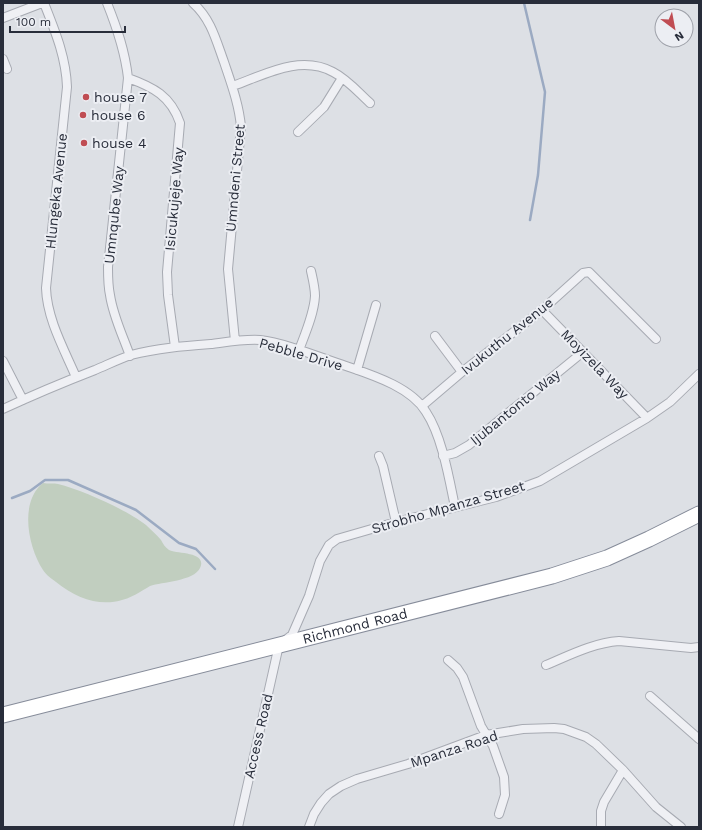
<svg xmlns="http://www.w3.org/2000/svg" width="702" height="830" viewBox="0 0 702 830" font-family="'Work Sans',sans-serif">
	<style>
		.pitch { fill: #c1cebf }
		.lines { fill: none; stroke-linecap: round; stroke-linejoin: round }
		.stream { stroke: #9baac2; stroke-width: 2.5 }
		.street-casing { stroke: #a7aab2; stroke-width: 10 }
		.highway-casing { stroke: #868c9a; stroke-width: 17 }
		.street { stroke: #eff0f4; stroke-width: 8 }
		.highway { stroke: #fff; stroke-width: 15 }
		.poi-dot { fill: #c04d53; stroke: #eceef3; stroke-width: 1.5 }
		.labels { text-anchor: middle; stroke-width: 4; stroke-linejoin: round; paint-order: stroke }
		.poi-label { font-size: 14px; fill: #282d3a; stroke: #eceef3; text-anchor: start }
		.street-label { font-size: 14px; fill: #282d3a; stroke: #eceef3 }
	</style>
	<rect width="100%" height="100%" fill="#dde0e5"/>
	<path class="pitch" d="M43,483C48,484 54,483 58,484C82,490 127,510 146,525C151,530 157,535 161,540C163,544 165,547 169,550C175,554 208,551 200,568C194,581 162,582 150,586C147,588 143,590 140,592C111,610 82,603 56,582C52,579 46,575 43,570C28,547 19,502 43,483Z"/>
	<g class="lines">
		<path class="stream" d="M524,3L545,92L538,175L530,220
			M12,498L30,491L45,480H68L136,510L179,543L196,549L215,569"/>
		<defs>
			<path id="street" d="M44,3C55,31 66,57 67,87L46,288C47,319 64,349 76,377
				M107,3C117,28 125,51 128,78L108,267C108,276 108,286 110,295C113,316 123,336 130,356
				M193,3C211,19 216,40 224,62C231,83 239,104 241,127L228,269L235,341
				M3,18L42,3
				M3,59L7,69
				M128,78C153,87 171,96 180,123L167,272L168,295L175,347
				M233,86C264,75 300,54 333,72C347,79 358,92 370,103
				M298,132L324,107L342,78
				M542,310L647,418
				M435,336L462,372
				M299,350C305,334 314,314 315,296C315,288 313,280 311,271
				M3,361L23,400
				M357,370L376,305
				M422,406L462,372L542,310L583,273L589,272L656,339
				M3,409C33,395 64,382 95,370C107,365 119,359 131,355C157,348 185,346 212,344C227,342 244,339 260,340C286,343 321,358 346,366C372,375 411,387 426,412C442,436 449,478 455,507
				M379,456L383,466L396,522
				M443,456L455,453L469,445L583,352
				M448,660L457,668L463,677L481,726L493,746L504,777L505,795L499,814
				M546,665C570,655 593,643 619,641L691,648L699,647
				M650,696L699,739
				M238,827L279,645L292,635L309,596L320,561L329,545L337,539L396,522L496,497L540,481L647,418L670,402L699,374
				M309,827L314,814L321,803L329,794L341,786L357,779L408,764L486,735L523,729L554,728L564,729L586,737L596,744L623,770L656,807L681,827
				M601,827V811L604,802L623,770"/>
			<g id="highway">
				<path id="s1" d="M3,715L552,576L607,558L649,539L699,514"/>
			</g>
		</defs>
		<use href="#street" class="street-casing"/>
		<use href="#highway" class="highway-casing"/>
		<use href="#street" class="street"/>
		<use href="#highway" class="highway"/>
	</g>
	<g class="poi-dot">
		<circle cx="86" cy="97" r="4"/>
		<circle cx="83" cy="115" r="4"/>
		<circle cx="84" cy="143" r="4"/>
	</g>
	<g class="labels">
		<g class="poi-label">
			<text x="94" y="102">house 7</text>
			<text x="91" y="120">house 6</text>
			<text x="92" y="148">house 4</text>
		</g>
		<g class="street-label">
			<text transform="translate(235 178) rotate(-85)" y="5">Umndeni Street</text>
			<text transform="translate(56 191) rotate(-84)" y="5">Hlungeka Avenue</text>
			<text transform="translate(174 199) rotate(-85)" y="5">Isicukujeje Way</text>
			<text transform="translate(114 215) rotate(-84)" y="5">Umnqube Way</text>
			<text transform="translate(507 336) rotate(-39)" y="5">Ivukuthu Avenue</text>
			<text transform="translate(301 354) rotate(16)" y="5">Pebble Drive</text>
			<text transform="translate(595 364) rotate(46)" y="5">Moyizela Way</text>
			<text transform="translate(515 407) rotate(-39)" y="5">Ijubantonto Way</text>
			<text transform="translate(448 507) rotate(-16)" y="5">Strobho Mpanza Street</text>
			<text dy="5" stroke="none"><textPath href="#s1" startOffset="363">Richmond Road</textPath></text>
			<text transform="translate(258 736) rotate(-77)" y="5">Access Road</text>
			<text transform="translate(454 749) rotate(-18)" y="5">Mpanza Road</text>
		</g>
	</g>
	<rect width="702" height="830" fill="none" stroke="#282d3a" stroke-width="8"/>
	<g transform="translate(674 28) rotate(148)"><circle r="19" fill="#eceef3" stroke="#9ea1a9"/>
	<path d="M0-3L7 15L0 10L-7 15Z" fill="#c04d53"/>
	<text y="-6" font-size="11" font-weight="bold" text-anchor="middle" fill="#282d3a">N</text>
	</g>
	<path d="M10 26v6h115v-6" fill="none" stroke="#282d3a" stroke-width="2"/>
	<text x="16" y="26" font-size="12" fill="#282d3a" stroke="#eceef3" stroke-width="3" paint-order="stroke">100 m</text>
</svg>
